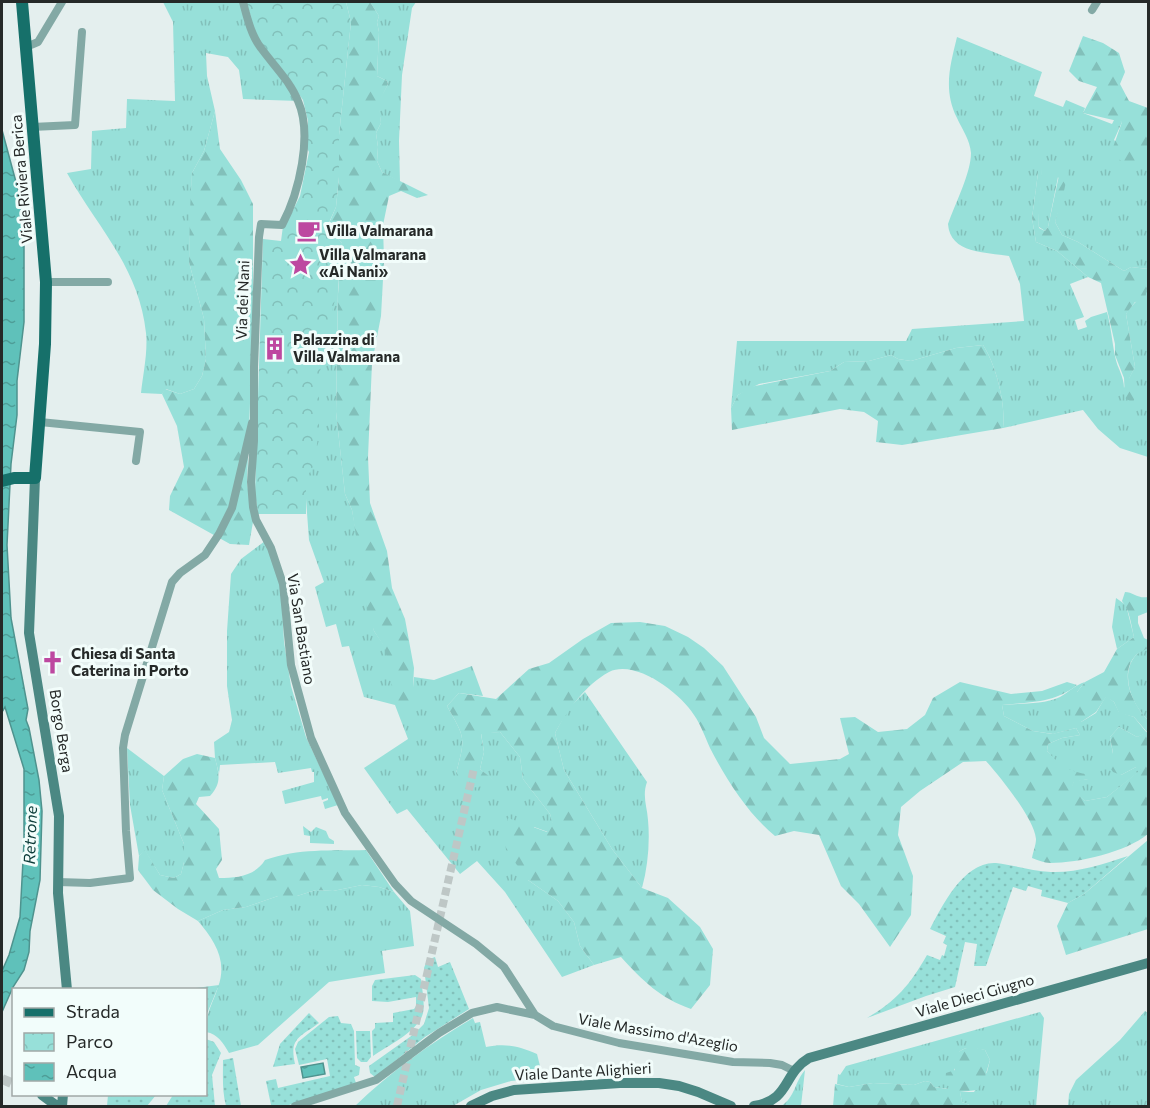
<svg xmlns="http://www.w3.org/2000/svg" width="1150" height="1108" viewBox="0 0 1150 1108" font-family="Commissioner,sans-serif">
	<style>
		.grass { fill: url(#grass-tufts) }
		.forest { fill: url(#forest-firs) }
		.park { fill: url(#park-crowns) }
		.garden { fill: url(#garden-dots) }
		.water { fill: url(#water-ripples); stroke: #4e938e; stroke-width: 1.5 }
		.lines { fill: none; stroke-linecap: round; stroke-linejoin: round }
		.street-tunnel { stroke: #bec7c6; stroke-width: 8; stroke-dasharray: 8 4; stroke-linecap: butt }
		.secondary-tunnel { stroke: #bec7c6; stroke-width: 10; stroke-dasharray: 10 5; stroke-linecap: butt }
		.street { stroke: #83a9a5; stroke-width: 8 }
		.secondary { stroke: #4b8883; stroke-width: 10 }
		.primary { stroke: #16706a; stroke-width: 12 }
		.labels { text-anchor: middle; stroke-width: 6; stroke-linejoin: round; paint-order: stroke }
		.street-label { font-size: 15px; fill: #252928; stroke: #f2fdfb }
		.poi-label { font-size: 15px; font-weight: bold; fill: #252928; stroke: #f2fdfb; text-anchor: start }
		.water-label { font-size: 16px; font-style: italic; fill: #0b3b38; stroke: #f2fdfb }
	</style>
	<defs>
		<pattern id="grass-tufts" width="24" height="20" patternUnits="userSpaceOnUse" patternTransform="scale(1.5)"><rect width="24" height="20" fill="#97e0d9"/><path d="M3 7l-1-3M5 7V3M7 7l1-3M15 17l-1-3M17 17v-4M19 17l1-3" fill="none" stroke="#82c0ba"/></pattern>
		<pattern id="forest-firs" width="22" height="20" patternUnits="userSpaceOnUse" patternTransform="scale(1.5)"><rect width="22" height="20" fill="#97e0d9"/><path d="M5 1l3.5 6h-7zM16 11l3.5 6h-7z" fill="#82c0ba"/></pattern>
		<pattern id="park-crowns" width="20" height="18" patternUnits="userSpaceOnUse" patternTransform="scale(1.5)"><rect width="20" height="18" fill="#97e0d9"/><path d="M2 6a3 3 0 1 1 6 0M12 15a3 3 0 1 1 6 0" fill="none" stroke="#82c0ba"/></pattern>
		<pattern id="garden-dots" width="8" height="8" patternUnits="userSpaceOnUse" patternTransform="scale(1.5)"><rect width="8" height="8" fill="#97e0d9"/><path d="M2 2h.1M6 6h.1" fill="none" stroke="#82c0ba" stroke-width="1.8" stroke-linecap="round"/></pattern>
		<pattern id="water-ripples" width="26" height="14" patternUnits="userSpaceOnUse" patternTransform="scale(1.5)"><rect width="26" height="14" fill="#5fc1ba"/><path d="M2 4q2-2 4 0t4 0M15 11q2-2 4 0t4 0" fill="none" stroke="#4e9d97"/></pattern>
	</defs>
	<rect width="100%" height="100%" fill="#e4efee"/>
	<path class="grass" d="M163,2H243L299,101L243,99L239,70L228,57L206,53L207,76L215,111L204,151L192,173L189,262L204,319L206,359L202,376L194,389L180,394L166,389L162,394L141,393C143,374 148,352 146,333C139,267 97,227 67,173L91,169L92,131L126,128L127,99L175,101L173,22Z
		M370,2H416L412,8L402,75L399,141L400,182L382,172L377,161L378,147L376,133L381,123L378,103L388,84L387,81L377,76L379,32L377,22L379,16Z
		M957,37L1042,72L1034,96L1063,107L1066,100L1085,108L1083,113L1112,124L1115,118L1122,122L1114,140L1143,166H1148V269L1131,267L1124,271L1078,242L1062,235L1055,222L1064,186L1058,177L1048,227L1045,231L1039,227C1036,201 1046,174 1038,149V173L1032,218L1036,242L1057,251L1088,277L1070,284L1084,317L1075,320L1078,330L1087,327L1085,321L1091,317L1107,312C1111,327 1112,341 1115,356C1117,368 1124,376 1124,388L1135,367L1126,314C1132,303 1145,296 1148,285V457L1120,448L1098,429L1083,410L1003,428C1006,404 996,365 983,345L956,348L911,361L898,359L891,355L869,361L844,362L830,371L759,384L738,395L731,408L737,341H906L912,329L1024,321L1020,284L1009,256C986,252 950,254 948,224C955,204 971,173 971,153C970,140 962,129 957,118C943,90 950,66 957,37Z
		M310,287L338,290L336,412L345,494L352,510L374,631L413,687L414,677L434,680L472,666L483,696L459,693L447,706C465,738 466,737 456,773L494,781L480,769L484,752L481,733L500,732L520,757L523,779L550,814L554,826L548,832L534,827L528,880L558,901L574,922L580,946L594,965L562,977L505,892L477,861L460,874L407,809L397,814L364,768L408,739L395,705L364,697L349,646L342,647L336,624L326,627L315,587L324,582L309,540L306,499L285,410Z
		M265,541L281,585L284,642L291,686L306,737L338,805L325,809L323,802L328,800V798L322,800L321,796L285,804L282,791L314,782V772H312L311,768L278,773L275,762L220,765L219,774L215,758L214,742L229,732L232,720L227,686V631L231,574L241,559Z
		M1116,598L1126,605L1134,637L1117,649L1112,627Z
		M1148,648V720C1132,705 1119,674 1136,655C1139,652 1145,649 1148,648Z
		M1085,682L1077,692L1081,722L1096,713L1106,696L1114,702L1119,712L1134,717L1147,733L1137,737L1119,727L1110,737L1113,754L1121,775L1136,767H1145L1107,797L1085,801L1071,788L1074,781L1088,779L1059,765L1047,751L1048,744L1062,738L1080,735L1076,728L1053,734L1033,731L1004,716L1002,705C1020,703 1043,705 1060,697C1069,692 1075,685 1085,682Z
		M585,692L647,782C642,796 647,806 648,820C650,842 648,866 642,888L612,849L564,770L555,733L568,709Z
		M127,748L164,776L162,790L184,844V862L181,874L174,878L160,875L145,851L139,856L130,805Z
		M303,826L311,832L316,827L326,831L329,838L334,841V844L310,843V836L304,835Z
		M362,885L379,887L394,892L410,911L414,946L382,951L385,973L329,982L258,1045L229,1053C223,1043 218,1034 206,1032C206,1011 212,1006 218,987C228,960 214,940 198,921L223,910L246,907L278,896H297L316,890L333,891Z
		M1145,1011L1148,1013V1106H1068L1069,1094L1076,1080L1120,1040Z
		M1040,1012L1044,1018L1036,1106H972L962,1102L960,1092H974L987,1072L990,1060L985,1050C976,1049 967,1045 959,1052L949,1089L934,1087L930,1082L925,1081L914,1085L873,1083L849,1087L837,1084L838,1074L840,1075L846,1066Z
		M473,1018L475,1023L480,1022L486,1047C506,1043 518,1046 537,1054L543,1078L511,1081L481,1090L453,1106H355C390,1072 431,1043 473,1018Z
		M805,1070L801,1106H781C795,1098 795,1081 805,1070Z"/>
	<path class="forest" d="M346,2H370L379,16L377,22L379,32L377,76L387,81L388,84L379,103L381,123L376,133L378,147L377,161L382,172L428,195L417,198L401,191L389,196L383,225L384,261L381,316L372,363L368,457L370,503L387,551L392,588L405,619L414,668L413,687L408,705H395L385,648L374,631L367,609L352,510L345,494L336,412L338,294L342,243L327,228L336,207L339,177V135L351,22Z
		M1083,36L1103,43L1119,53L1125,72L1120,84L1129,101L1148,108V166C1136,167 1119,163 1111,153L1122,122L1083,113L1097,87L1079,81L1069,71Z
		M215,111L220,149L241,180L253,204V324L247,483L253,522L249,545L230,544L169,510L170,496L184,467L177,426L162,394L165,389L180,394L194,389L202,376L206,359L204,319L189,262L190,210L192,173L204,151Z
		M1038,148C1047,159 1037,210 1039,228L1045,231L1048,227L1061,166L1064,162L1069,168L1062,200L1055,222L1062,235L1078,242L1124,271L1131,267L1148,269V285L1144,301L1135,302L1126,314L1135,367L1129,379L1137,391L1133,403L1125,398L1124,378L1115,355V344L1101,283L1088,277L1057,251L1036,242L1032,218L1038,173Z
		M983,345C996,365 1006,404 1003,428L902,445L876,442L878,421L864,412L840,409L732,430L731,408L738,395L750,387L830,371L844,362L869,361L891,355L898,359L911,361L956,348Z
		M1125,592C1133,592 1138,599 1148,597V612L1138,616V623L1144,638L1148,640V648C1145,650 1139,652 1136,655C1118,674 1133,705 1148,720V834C1126,852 1079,863 1050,863C1044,863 1038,860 1032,858C1033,852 1036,845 1036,839C1034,818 1000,777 986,761L963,762L920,791L901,807L898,835L913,876L911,915L890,947L859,904L841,886L819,835L794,831L775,836C748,814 726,779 710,748C705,737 701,725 694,715C680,693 636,659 609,672C585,685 568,710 555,733L564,770L612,849L642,888L668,898L700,927L713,949L710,985L691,1009C660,998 643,981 621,957L594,965L580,946L574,922L558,901L528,880L506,850L504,832L508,818L547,832L553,825L550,814L523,779L520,757L500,732L481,734L484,752L480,769L495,781L484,786L464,789L456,773C466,737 465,738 447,706L459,693L496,699L529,669L549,663L583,639L611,623L640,622L665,626L688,637L704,648L723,666L756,717L764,738L790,764L840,759L849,754L840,718L855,717L878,732L907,729L925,715L933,698L960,682L1011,694L1042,691L1067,682L1077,685C1055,703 1030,702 1002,705L1004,716L1033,731L1052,734L1076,728L1080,735L1062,738L1048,744L1047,751C1061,767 1072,773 1093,775L1088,779L1074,782L1072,787L1085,801L1107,797L1144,767H1136L1121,775L1113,772L1107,763L1113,753L1110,737L1119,727L1137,737L1147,732L1134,717L1119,713L1114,702L1106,697L1096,712L1081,722L1072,718V706L1077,692L1085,682L1104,672L1117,649L1134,637C1131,625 1130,610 1122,601Z
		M197,754L215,758C219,774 222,783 210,796L199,797L196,804L219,829L222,860L216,869L219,878C237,878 255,876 265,860C299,848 330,851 366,850L394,892L379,887L362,885L333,891L316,890L297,896H278L246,907L223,910L198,921L178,909L153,890L138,870L139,856L145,850L160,875L174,878L181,874L184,862V844L162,790L164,776L183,759Z
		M1148,840V929L1066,955L1057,926L1068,903L1084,894Z
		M973,1047L985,1050L990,1060L985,1077L977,1090L960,1092L962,1102L972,1106H833L835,1084L849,1087L873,1083L914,1085L925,1081L930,1082L934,1087L948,1089L949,1086L945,1082L946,1073L955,1070L951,1062C955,1052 963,1048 973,1047Z"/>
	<path class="park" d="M246,2H346L351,22L339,135V177L336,207L327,227L342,243L338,290L324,338L319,382V430L314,465L306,479V514H258L255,493L263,239L281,241L283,226H285L300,196L309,152L306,146L308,121L303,100L287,77L261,46Z"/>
	<path class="garden" d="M1128,856L1084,894L1068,903L1041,896L1042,890L1028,886L1026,891L1013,887L986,966H974L977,944L965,942L955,987L926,996L867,1018C896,1001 910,985 927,955L940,960L942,955L944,956L947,945L943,943L946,936L930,929C942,906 964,861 996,863C1014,865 1032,871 1051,872C1076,873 1104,864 1128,856Z
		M435,957L438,967L450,962L469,1009L425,1037L375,1077L370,1073L369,1066L414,1034L424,1024L429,1008L424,968L427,960Z
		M415,975L421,979C422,990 425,1002 423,1013C419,1031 387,1046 373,1056L372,1031L375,1028V1023L393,1022V1013L414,1009L416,1006V997L388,1002L372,1001V986L375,980Z
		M219,985L206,1016V990L188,989Z
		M309,1013L319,1023C300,1037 289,1038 295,1064L273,1067L280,1044Z
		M338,1016L341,1023L351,1024L354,1031L355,1065L360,1067L359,1075L354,1077L356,1083L286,1106H265L271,1105L266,1081L276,1079L278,1088L330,1076L327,1059L299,1065L295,1049L298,1042L329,1017Z
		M356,1031H370L371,1057L367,1062H361L357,1058Z
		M206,1039L214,1042L221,1053L212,1075L215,1106H166L173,1095L206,1094Z
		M233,1058L241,1106H226C222,1091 223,1076 223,1060Z
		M108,1095V1094L156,1095L147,1106H107Z"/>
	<path class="water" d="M2,130L20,197L24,243V322L17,381V415L11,464L7,545L11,618L28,709L26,720L29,728L39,780L42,811L40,880L30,931L29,952L24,970L13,987L2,1012V971L9,955L20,917L24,842V769L5,707L2,712Z
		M323,1063L325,1074L303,1078L301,1067Z"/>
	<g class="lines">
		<path class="street-tunnel" d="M397,1106L474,768"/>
		<path class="secondary-tunnel" d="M2,1079L14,1084"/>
		<path class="street" d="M243,2C247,17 251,35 261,48C274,66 290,81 298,101C313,135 299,193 282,225L261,224L259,237L254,367V441L251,482L253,507L256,520L271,548L283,584L291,665L311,738L345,813L395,884L411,901L476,944L504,967L535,1015
			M1092,10L1097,2
			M26,47L38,42L62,2
			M32,127L75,125L82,32
			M46,282H108
			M40,422L140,432L136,461
			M58,882L90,883L130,878L126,831L123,748L125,735L172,582L180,573L205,555L219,534L232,508L252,423
			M295,1106L376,1080L439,1033L472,1013L497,1007L535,1015L553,1026L619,1043L733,1062L770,1063L782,1065L794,1071"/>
		<path class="secondary" d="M35,478L29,633L59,816L58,893L67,990
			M42,1095L57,1106
			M62,1106L63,1094
			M471,1106L492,1096L514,1090L620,1083H659L679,1086L698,1092L731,1106
			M754,1106C791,1100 782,1074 809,1058L1148,963"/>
		<path class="primary" d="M2,481L14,478H35L45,344L46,282L22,2"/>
	</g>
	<defs>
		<symbol id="cafe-bare" viewBox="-9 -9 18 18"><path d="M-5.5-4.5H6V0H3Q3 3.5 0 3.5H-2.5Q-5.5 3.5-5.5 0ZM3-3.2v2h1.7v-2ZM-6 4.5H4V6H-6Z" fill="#bd48a0" stroke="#f2fdfb" stroke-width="2.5" paint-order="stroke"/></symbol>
		<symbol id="sight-bare" viewBox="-9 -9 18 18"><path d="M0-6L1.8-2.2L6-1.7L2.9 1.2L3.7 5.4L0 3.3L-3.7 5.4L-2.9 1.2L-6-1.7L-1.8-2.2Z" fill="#bd48a0" stroke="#f2fdfb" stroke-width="2.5" paint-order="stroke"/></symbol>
		<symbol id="building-bare" viewBox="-9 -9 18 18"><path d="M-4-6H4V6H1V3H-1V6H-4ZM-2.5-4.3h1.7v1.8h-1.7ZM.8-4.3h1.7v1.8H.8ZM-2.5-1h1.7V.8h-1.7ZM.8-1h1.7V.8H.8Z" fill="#bd48a0" stroke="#f2fdfb" stroke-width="2.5" paint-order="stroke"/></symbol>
		<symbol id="church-bare" viewBox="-9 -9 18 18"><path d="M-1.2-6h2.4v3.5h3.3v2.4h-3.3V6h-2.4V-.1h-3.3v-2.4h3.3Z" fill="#bd48a0" stroke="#f2fdfb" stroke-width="2.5" paint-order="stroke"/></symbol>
	</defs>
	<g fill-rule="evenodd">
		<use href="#cafe-bare" x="292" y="214" width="33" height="33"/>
		<use href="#sight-bare" x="284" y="248" width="33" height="33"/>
		<use href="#building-bare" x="258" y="332" width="33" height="33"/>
		<use href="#church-bare" x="36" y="646" width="33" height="33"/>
	</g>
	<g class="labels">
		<g class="street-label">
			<text transform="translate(22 179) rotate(-95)" y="5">Viale Riviera Berica</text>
			<text transform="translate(243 300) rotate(-88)" y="5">Via dei Nani</text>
			<text transform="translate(301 629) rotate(81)" y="5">Via San Bastiano</text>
			<text transform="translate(61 731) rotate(81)" y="5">Borgo Berga</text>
			<text transform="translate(975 996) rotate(-16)" y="5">Viale Dieci Giugno</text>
			<text transform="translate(658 1033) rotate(10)" y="5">Viale Massimo d'Azeglio</text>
			<text transform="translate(583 1072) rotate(-3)" y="5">Viale Dante Alighieri</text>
		</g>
		<g class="poi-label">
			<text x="326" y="236">Villa Valmarana</text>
			<text x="319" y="260">Villa Valmarana<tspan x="319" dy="17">«Ai Nani»</tspan></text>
			<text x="293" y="345">Palazzina di<tspan x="293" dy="17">Villa Valmarana</tspan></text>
			<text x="71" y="659">Chiesa di Santa<tspan x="71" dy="17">Caterina in Porto</tspan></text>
		</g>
		<g class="water-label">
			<text transform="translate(30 835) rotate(-88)" y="6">Retrone</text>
		</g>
	</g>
	<rect width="1150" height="1108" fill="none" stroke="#252928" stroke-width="6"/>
	<rect x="12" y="988" width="195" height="108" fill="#f2fdfb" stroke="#a0a8a7" stroke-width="1.5"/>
	<rect x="24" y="1008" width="30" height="9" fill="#16706a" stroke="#a0a8a7" stroke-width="1.5"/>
	<text x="66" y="1018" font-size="18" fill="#252928">Strada</text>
	<rect x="24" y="1033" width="30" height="18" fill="url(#park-crowns)" stroke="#a0a8a7" stroke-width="1.5"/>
	<text x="66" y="1048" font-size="18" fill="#252928">Parco</text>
	<rect x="24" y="1063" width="30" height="18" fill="url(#water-ripples)" stroke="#a0a8a7" stroke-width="1.5"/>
	<text x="66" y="1078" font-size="18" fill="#252928">Acqua</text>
</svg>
